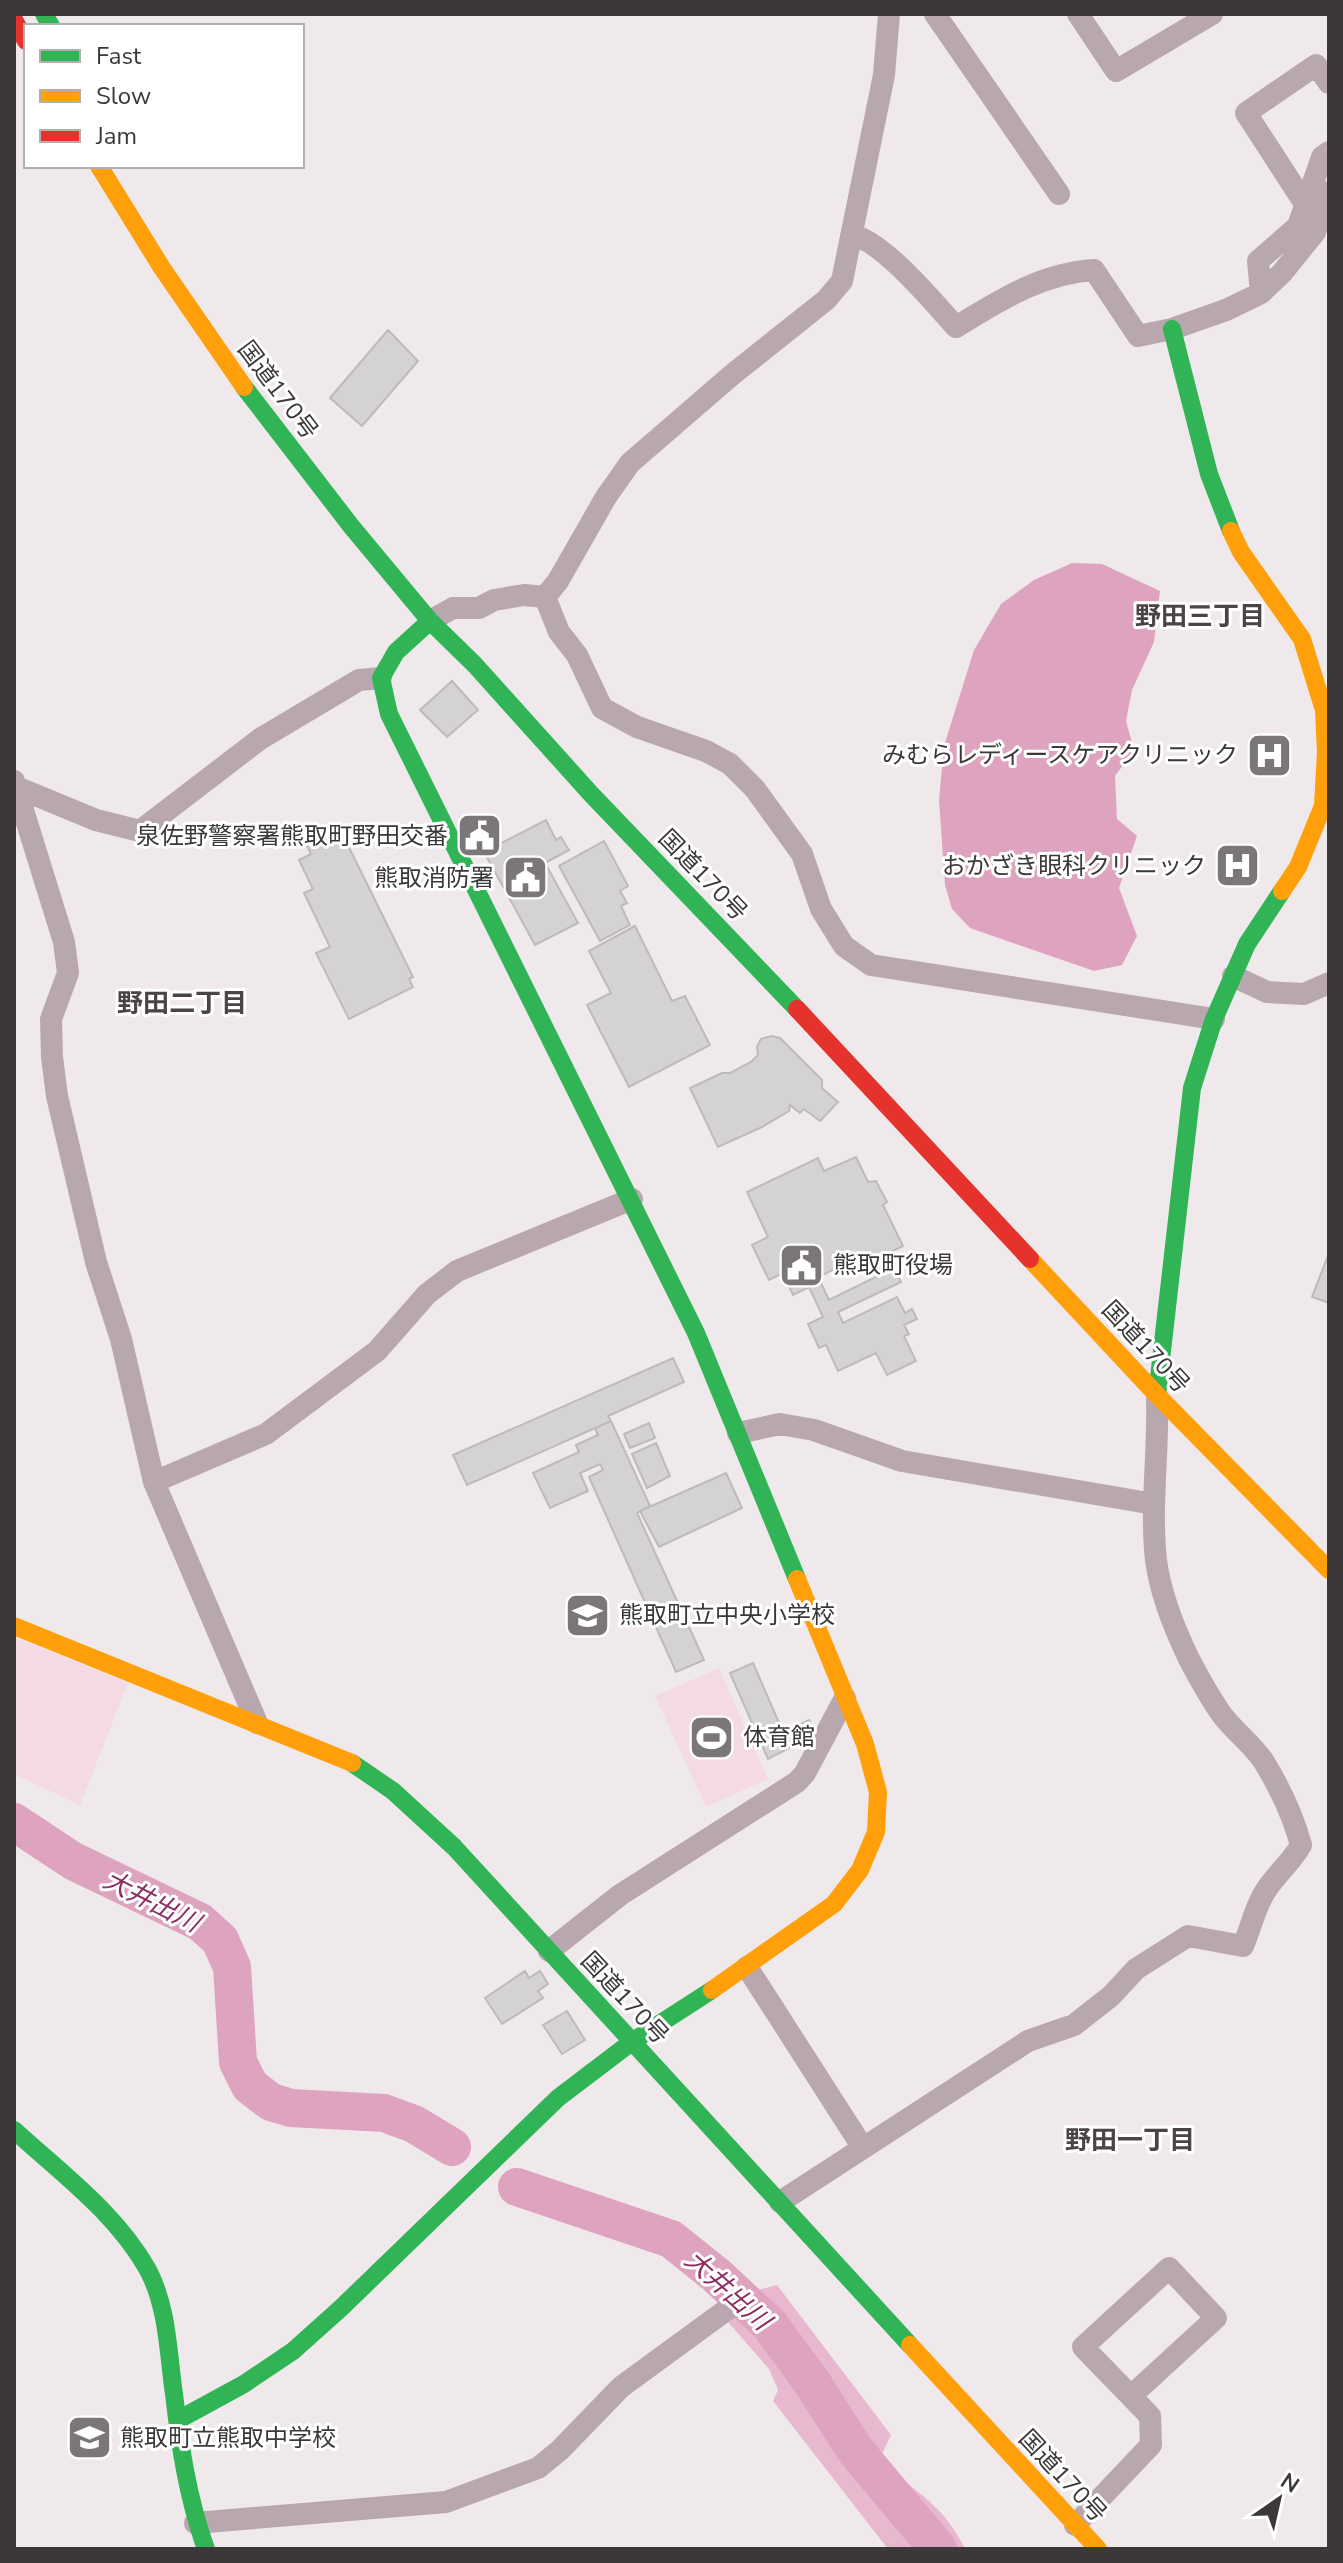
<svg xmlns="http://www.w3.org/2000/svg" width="1343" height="2563" viewBox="0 0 1343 2563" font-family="'Nunito Sans','Noto Sans JP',sans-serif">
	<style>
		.green { fill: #f4dae5 }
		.forest { fill: #e7b8ce }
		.water { fill: #dea4bf }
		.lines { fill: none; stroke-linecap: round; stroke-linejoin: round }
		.river { stroke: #dea4bf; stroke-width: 38 }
		.building { fill: #d4d2d2; stroke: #bcbbba; stroke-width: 2 }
		.street { stroke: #b8a7af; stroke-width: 22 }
		.fast { stroke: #30b455; stroke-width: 18 }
		.slow { stroke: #ff9f0a; stroke-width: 18 }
		.jam { stroke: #e5322d; stroke-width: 18 }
		.labels { text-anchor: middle; stroke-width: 6; stroke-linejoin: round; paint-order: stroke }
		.street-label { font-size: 24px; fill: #3c383a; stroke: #fff }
		.poi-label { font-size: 24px; fill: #3c383a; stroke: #fff; text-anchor: end }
		.neighbourhood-label { font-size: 26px; font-weight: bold; fill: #4b4346; stroke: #fff }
		.water-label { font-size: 26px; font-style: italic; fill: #8c2e61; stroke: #fff }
	</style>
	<rect width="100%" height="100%" fill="#efe9ec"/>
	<path class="green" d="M14,1637L128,1683L80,1805L14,1774Z
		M719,1668L768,1779L706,1807L655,1696Z"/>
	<path class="forest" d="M777,2285L891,2435L878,2463C914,2488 946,2508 965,2549H888L773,2401L778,2390L769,2369L728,2322L729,2308L754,2291Z"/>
	<path class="water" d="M1072,563L1102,564L1160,591L1154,642L1132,690L1126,721L1134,750L1115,776L1117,819L1137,836L1119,888L1137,936L1122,965L1094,971L970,928L952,909L945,885L939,800L944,746L974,650L1001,604L1034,580Z"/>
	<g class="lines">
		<path class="river" d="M14,1822L73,1861L200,1922L220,1940L232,1967L238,2062L250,2086L271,2102L291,2108L384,2113L414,2124L452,2147
			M517,2187L671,2239L716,2275L770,2325L813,2384L855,2450L938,2549"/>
	</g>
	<path class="building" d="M388,330L418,361L362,426L330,398Z
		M452,681L478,710L447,737L420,710Z
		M546,820L556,840L561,837L569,850L545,863L578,923L535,945L484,852Z
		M489,821L493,831L477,841L470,831Z
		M337,823L413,977L409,979L413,987L349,1019L316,953L330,947L304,893L313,889L299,860L311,854L304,840Z
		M604,841L628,886L620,891L627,903L621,906L630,925L600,941L559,866Z
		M635,926L672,1001L685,996L710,1045L629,1087L587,1005L611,993L589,951Z
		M771,1036L780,1038L822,1080V1088L838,1102L820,1121L804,1109L800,1113L790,1105L789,1111L762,1127L718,1147L690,1088L722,1073H730L751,1062L758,1055L757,1047L761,1039Z
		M856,1157L868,1182L876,1181L887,1202L883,1205L903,1246L870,1262L866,1254L818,1277L829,1300L894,1268L901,1282L838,1312L843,1323L897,1297L905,1313L912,1309L917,1319L904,1325L909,1334L904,1336L916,1361L887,1375L876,1353L838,1371L826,1345L819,1348L808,1324L823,1317L809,1287L793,1295L783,1273L769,1280L752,1245L768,1237L747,1192L818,1158L824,1171Z
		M1329,1253V1303L1312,1297Z
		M673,1358L684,1382L608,1416L611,1421L467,1485L453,1455Z
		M611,1421L650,1506L637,1513L704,1660L676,1672L589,1477L603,1470L600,1464L580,1473L588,1491L550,1508L533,1473L579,1452L576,1445L598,1435L595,1428Z
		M649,1423L655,1438L630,1448L624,1434Z
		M656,1443L670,1476L647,1488L632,1454Z
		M726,1473L742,1508L659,1547L640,1511Z
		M753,1663L783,1732L809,1720L812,1726L799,1732L803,1741L768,1759L730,1673Z
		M525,1971L529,1978L540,1971L548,1984L538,1991L543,1998L502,2024L485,1998Z
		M567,2011L585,2040L562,2054L543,2025Z"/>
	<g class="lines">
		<path class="street" d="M935,14L1059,194
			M1078,14L1116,71L1212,14
			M1305,204L1246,113L1316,65L1329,83
			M852,235C882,240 934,303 956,327C1000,300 1042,273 1094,270L1138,336L1172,329L1226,310L1261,293L1282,273L1315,232L1329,192
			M1261,293L1258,261L1298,226L1322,157L1329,152
			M545,597L559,632L577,655L602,708L637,727L706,751L730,764L755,789L802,854L821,909L844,946L871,965L1214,1019
			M545,597L558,581L606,497L630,463L733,374L826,300L842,281L884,75L889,14
			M430,621L453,608H479L494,600L524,595L545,597
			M14,781L64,942L68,973L51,1019L52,1057L57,1096L96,1262L121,1339L154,1482L257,1723
			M16,787L96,820L140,831L260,739L359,680L381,678
			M1233,976L1267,992L1304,994L1329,983
			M738,1433L780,1424L814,1430L902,1461L1154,1504
			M154,1482L266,1434L377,1351L427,1294L457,1271L632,1199
			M549,1951L620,1895L797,1782L805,1773L845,1698
			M747,1967L863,2148
			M780,2202L1028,2041L1074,2025L1111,1996L1136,1969L1188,1936L1243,1946C1250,1930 1254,1912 1262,1897C1272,1877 1290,1865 1301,1845C1293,1816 1280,1788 1264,1762C1252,1743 1232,1730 1220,1712C1208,1695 1198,1676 1189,1659C1175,1630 1160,1592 1156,1560C1150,1506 1159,1451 1157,1396
			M195,2523L446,2502L538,2468L560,2450L621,2387L729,2308
			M1075,2525L1151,2445L1150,2416L1083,2347L1169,2268L1216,2318L1131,2396"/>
		<path class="fast" d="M44,14L51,26
			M1172,329L1209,474L1231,531
			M244,387L351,526L430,621L475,665L591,794L797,1009
			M430,621L396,652L381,678L389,714L696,1333L797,1579
			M1157,1395L1192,1088L1214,1019L1247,944L1282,891
			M352,1763L393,1791L454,1847L910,2345
			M14,2130C61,2173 116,2213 148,2270C168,2308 168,2353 174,2394C180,2447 188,2499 206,2549
			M178,2420L244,2384L293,2351L341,2308L558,2098L633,2041L712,1990"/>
		<path class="slow" d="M99,166L162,268L244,387
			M1231,531L1241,552L1302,639L1324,710L1326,752L1323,806L1298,867L1282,891
			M1030,1259L1157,1395L1329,1570
			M14,1626L352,1763
			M712,1990L834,1904L860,1870L876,1832L878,1792L865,1744L797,1579
			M910,2345L1098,2549"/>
		<path class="jam" d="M14,20L26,41
			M797,1009L1030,1259"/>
	</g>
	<defs>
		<symbol id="hospital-square" viewBox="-11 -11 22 22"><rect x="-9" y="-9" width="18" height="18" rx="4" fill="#7b7678" stroke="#fff"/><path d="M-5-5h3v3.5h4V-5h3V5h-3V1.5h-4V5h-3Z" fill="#fff"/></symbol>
		<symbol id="civic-square" viewBox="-11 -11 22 22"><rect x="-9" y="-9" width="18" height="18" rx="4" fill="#7b7678" stroke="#fff"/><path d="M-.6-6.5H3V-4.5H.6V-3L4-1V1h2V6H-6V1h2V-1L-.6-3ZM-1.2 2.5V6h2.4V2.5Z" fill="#fff"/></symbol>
		<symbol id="school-square" viewBox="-11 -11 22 22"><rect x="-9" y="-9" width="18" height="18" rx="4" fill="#7b7678" stroke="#fff"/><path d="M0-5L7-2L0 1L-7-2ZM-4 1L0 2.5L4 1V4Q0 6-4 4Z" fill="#fff"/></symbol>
		<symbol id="stadium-square" viewBox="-11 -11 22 22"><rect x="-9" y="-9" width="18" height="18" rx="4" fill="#7b7678" stroke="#fff"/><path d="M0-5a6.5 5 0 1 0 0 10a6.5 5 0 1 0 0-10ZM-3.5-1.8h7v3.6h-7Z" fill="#fff"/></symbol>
	</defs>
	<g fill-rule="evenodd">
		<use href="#hospital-square" x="1244" y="730" width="51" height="51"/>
		<use href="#civic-square" x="454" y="810" width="51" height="51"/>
		<use href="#hospital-square" x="1212" y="840" width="51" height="51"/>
		<use href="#civic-square" x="500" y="852" width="51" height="51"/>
		<use href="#civic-square" x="776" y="1240" width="51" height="51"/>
		<use href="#school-square" x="562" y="1590" width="51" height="51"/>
		<use href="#stadium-square" x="686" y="1712" width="51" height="51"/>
		<use href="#school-square" x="64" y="2412" width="51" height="51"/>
	</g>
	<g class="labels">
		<g class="street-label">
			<text transform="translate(278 390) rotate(53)" y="8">国道170号</text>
			<text transform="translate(703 875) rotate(46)" y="8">国道170号</text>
			<text transform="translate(1146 1347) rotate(47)" y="8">国道170号</text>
			<text transform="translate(625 1998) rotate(47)" y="8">国道170号</text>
			<text transform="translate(1063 2476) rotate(47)" y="8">国道170号</text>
		</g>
		<g class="poi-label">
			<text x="1238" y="763">みむらレディースケアクリニック</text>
			<text x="448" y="844">泉佐野警察署熊取町野田交番</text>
			<text x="1206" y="874">おかざき眼科クリニック</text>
			<text x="494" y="886">熊取消防署</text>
			<text x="833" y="1273" text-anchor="start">熊取町役場</text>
			<text x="619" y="1623" text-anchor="start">熊取町立中央小学校</text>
			<text x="743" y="1745" text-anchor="start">体育館</text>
			<text x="120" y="2446" text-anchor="start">熊取町立熊取中学校</text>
		</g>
		<g class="neighbourhood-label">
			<text x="1200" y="625">野田三丁目</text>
			<text x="182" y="1012">野田二丁目</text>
			<text x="1130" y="2149">野田一丁目</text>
		</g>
		<g class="water-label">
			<text transform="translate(152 1901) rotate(27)" y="9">大井出川</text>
			<text transform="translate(728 2290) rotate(42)" y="9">大井出川</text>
		</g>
	</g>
	<rect width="1343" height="2563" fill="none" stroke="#3c383a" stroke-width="32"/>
	<rect x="24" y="24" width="280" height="144" fill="#ffffff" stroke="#b1afb0" stroke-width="2"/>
	<rect x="40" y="50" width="40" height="12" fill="#30b455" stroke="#b1afb0" stroke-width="2"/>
	<text x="96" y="64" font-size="24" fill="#3c383a">Fast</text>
	<rect x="40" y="90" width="40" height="12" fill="#ff9f0a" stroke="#b1afb0" stroke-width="2"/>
	<text x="96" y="104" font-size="24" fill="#3c383a">Slow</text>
	<rect x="40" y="130" width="40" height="12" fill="#e5322d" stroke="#b1afb0" stroke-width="2"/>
	<text x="96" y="144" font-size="24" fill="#3c383a">Jam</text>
	<g transform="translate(1279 2499) rotate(34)" stroke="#ffffff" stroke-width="6" paint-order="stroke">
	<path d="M0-6L14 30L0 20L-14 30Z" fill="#3c383a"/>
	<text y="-12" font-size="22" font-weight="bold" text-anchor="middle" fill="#3c383a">N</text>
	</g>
</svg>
